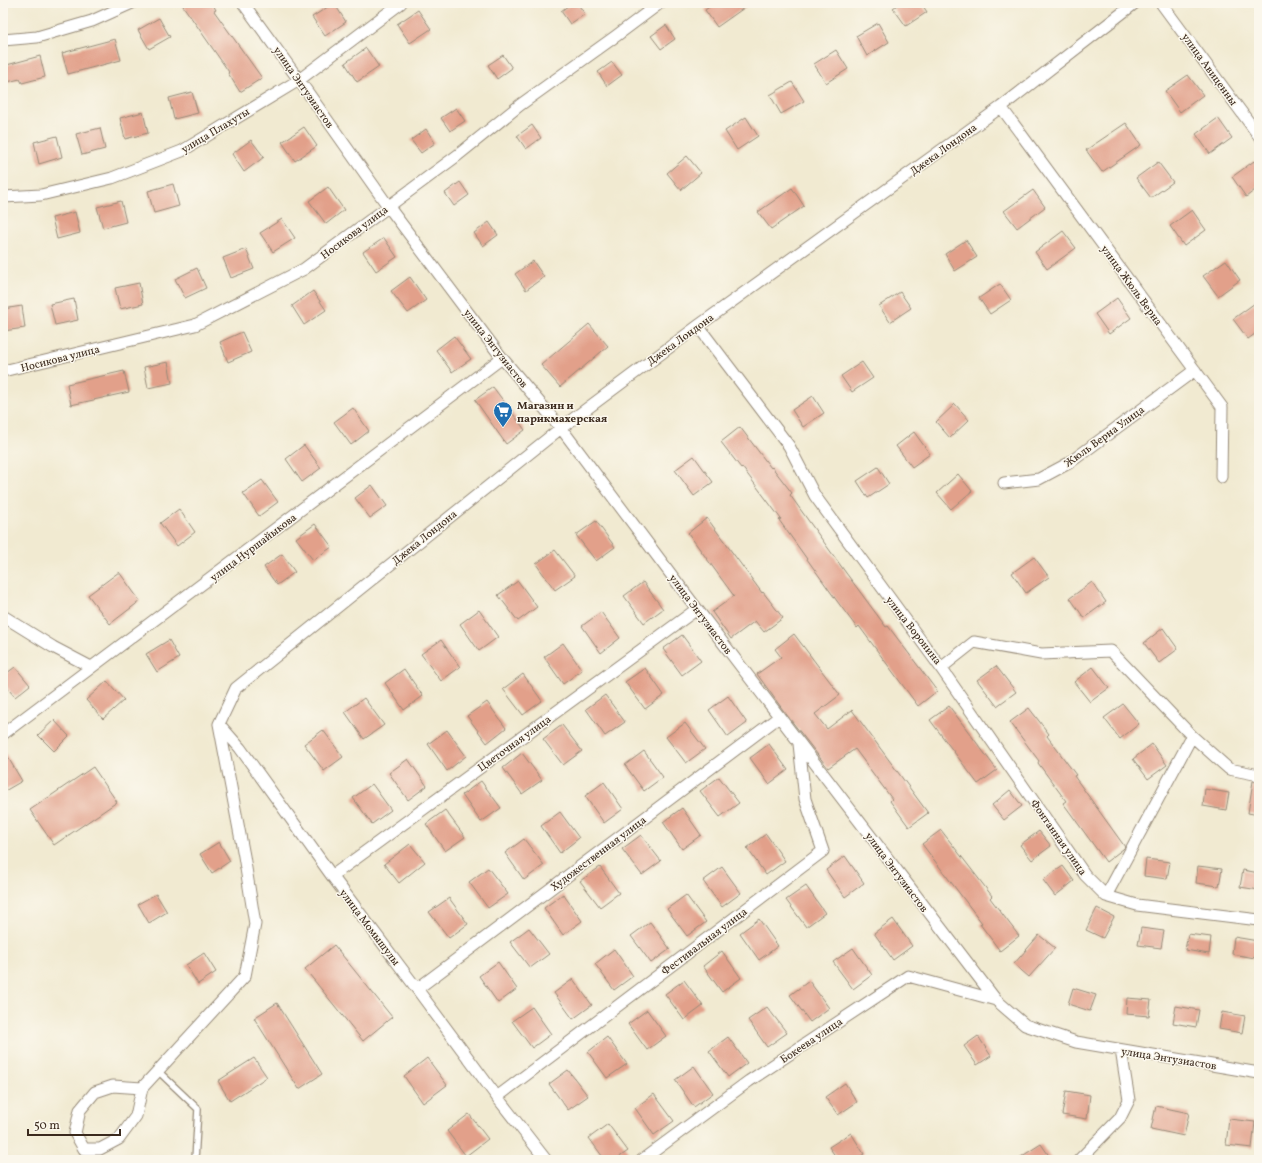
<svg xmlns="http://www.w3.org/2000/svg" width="1262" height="1163" viewBox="0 0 1262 1163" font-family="Vollkorn,serif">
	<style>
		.building { fill: #e2a08a }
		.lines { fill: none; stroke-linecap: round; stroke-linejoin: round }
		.lane-casing { stroke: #968a78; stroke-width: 8 }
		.street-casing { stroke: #968a78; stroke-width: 13 }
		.lane { stroke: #fff; stroke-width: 5.5 }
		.street { stroke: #fff; stroke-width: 11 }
		.labels { text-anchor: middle; stroke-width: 3; stroke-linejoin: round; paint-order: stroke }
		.street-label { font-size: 11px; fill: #3b2a1e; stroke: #fbf7ec }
		.poi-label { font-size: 11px; font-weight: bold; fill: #3b2a1e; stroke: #fbf7ec; text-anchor: start }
	</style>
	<rect width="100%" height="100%" fill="#fbf7ec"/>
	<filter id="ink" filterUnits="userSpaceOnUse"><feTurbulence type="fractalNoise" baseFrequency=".025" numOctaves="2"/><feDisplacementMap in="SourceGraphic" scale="8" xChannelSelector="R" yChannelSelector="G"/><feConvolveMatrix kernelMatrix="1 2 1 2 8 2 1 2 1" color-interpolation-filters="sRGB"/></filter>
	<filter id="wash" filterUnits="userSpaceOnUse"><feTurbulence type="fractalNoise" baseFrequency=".012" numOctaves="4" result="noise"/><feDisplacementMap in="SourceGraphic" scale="16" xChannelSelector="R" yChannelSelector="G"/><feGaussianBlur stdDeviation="0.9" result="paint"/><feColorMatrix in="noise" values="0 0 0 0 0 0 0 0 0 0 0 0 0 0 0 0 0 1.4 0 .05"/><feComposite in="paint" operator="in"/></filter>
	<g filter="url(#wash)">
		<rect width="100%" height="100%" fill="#f1ead1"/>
		<g id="blocks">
			<path class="building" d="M181,3H212L216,10L214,11L262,78L240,92L228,73L229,72Z
				M334,3L346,22L325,36L312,17Z
				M572,3H577L585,14L570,24L561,11Z
				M715,3H751L717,27L705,10Z
				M900,3H921L927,12L906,26L893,8Z
				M418,10L431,29L410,43L397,24Z
				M159,18L170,37L149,49L138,30Z
				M878,23L889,42L867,56L856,36Z
				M666,25L675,39L661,49L651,36Z
				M115,39L121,60L68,74L62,53Z
				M366,48L379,67L357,82L345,63Z
				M836,50L848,69L826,83L814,64Z
				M503,55L512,68L497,79L488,65Z
				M40,56L45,77L22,83L20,79L3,83V66Z
				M612,62L622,75L607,86L598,72Z
				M1188,75L1203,95L1180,112L1165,91Z
				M792,82L804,101L781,114L770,95Z
				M192,92L198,113L174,119L169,98Z
				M456,108L465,121L450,131L441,118Z
				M143,112L148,133L125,139L120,118Z
				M746,117L758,136L737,150L725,131Z
				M1218,118L1232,138L1210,154L1196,134Z
				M1126,123L1141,145L1102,172L1086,150Z
				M532,125L541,138L526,149L517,136Z
				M304,127L317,146L295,161L282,142Z
				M100,128L105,149L82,155L76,134Z
				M426,129L435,143L421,153L411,140Z
				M57,136L62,157L39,164L34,142Z
				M251,140L264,157L244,172L232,154Z
				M687,156L701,173L681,190L667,173Z
				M1254,161L1259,169V187L1246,197L1232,177Z
				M1158,162L1173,182L1151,198L1136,178Z
				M460,182L469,195L454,206L445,193Z
				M173,184L179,206L154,213L148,191Z
				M328,187L344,210L326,224L309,201Z
				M792,188L804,206L771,229L758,212Z
				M1033,190L1045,207L1017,228L1004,211Z
				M121,201L126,222L103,228L97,207Z
				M1192,210L1206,230L1184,246L1170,226Z
				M75,212L80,233L57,239L52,218Z
				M282,219L295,238L273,252L260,233Z
				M489,222L498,235L483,246L474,233Z
				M1063,231L1076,248L1047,269L1035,252Z
				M384,238L397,257L376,271L363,252Z
				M966,240L977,257L955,271L945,254Z
				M246,249L254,269L231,278L223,258Z
				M1226,260L1240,280L1218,296L1203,276Z
				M533,261L544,277L526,290L515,274Z
				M197,268L206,288L185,298L175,279Z
				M410,277L426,300L408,313L391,291Z
				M139,283L143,304L120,309L115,288Z
				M1000,284L1011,300L990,314L979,298Z
				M313,291L326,310L304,325L292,306Z
				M900,292L911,308L890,322L879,306Z
				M1117,298L1131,318L1109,334L1095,314Z
				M74,299L78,320L55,325L50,304Z
				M1255,303L1259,308V331L1248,339L1233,319Z
				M22,306L25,328L3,331V309Z
				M589,324L608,346L560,387L541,365Z
				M242,332L251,352L228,362L220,342Z
				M454,336L471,359L452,372L436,350Z
				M168,362L172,383L148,388L144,367Z
				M862,362L873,378L852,392L841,376Z
				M124,371L129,392L71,405L67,384Z
				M493,387L525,430L506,444L475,400Z
				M813,396L824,413L803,427L792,410Z
				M955,404L969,420L950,438L936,422Z
				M353,408L369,431L351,445L334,422Z
				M740,427L771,468L772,467L792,493L790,495L846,573L886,627L888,626L937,691L918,706L859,626L857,628L837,601L779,520L781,519L742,467L741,468L721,442Z
				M914,432L930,454L912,467L896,446Z
				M304,445L321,468L302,482L286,459Z
				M694,456L713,482L694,496L675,470Z
				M878,467L889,484L868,498L857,481Z
				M958,474L972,491L951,509L937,493Z
				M262,480L278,502L259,516L243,493Z
				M372,485L387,506L370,518L355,498Z
				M179,509L195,532L177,546L160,523Z
				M707,518L762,593L763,592L783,618L764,632L755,621L731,639L712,612L734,596L688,533Z
				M596,521L615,547L596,561L576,535Z
				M315,524L332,547L313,560L296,538Z
				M555,550L575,576L555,590L536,564Z
				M282,554L295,572L277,585L264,567Z
				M1034,557L1049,577L1026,593L1012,573Z
				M119,572L140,601L110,624L88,595Z
				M518,581L537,607L518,621L498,595Z
				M643,582L663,609L644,623L624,596Z
				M1092,582L1106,602L1084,618L1070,598Z
				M479,610L498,637L479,651L460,624Z
				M601,612L620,638L601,653L582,626Z
				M1163,628L1178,649L1159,663L1144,643Z
				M794,634L840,695L815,714L827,729L852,710L928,813L909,827L890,801L892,799L855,749L828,768L783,710L757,674L781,657L775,649Z
				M682,635L701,661L682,675L663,649Z
				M169,640L179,658L157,672L146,654Z
				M441,640L460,667L441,681L421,654Z
				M563,643L582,670L563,684L544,657Z
				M996,666L1016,692L997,706L977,680Z
				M15,667L30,685L15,697L3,683V676Z
				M1093,667L1109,688L1090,702L1074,682Z
				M645,668L664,695L645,709L625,682Z
				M404,669L423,696L404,710L385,683Z
				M523,674L542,701L523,715L503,689Z
				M107,681L124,700L103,719L86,700Z
				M605,695L625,722L605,736L586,709Z
				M728,696L747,723L728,737L709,710Z
				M364,698L384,725L364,739L345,712Z
				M487,702L506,728L487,743L467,716Z
				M1123,704L1139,724L1120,739L1104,718Z
				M949,706L997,770L978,784L930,720Z
				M1029,708L1049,734L1047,736L1076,775L1074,776L1125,847L1123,849L1106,862L1063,803L1066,801L1038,763L1039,761L1010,722Z
				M54,720L69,736L54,751L38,735Z
				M685,723L705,749L686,763L666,737Z
				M562,725L582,751L563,765L543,739Z
				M323,730L343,757L324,771L304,744Z
				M447,730L466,756L447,771L428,744Z
				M769,744L788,770L769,784L750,758Z
				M1152,744L1167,765L1148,779L1133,759Z
				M3,749L22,781L3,792Z
				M644,751L663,777L644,791L625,765Z
				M522,753L542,780L522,794L503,768Z
				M408,759L427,786L408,800L389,773Z
				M93,767L117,802L54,845L30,810Z
				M719,777L739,803L720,817L700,791Z
				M481,781L501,808L481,822L462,795Z
				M1253,781L1259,782V815L1248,813Z
				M604,782L623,809L604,823L585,796Z
				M372,784L391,810L372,824L353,798Z
				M1205,789L1229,793L1226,810L1203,806Z
				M1010,790L1022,806L1004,820L992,805Z
				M682,808L701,835L682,849L663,822Z
				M445,810L465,837L445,851L426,824Z
				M560,812L579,838L560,853L541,826Z
				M941,830L992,896L990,898L1019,936L1000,951L980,924L982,923L922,844Z
				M1039,831L1051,846L1032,860L1020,845Z
				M766,834L785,861L766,875L747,848Z
				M641,835L661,861L642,875L622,849Z
				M524,839L544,865L524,880L505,853Z
				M219,842L230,861L212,873L200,854Z
				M410,844L425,862L399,883L384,864Z
				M845,856L864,883L845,897L826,870Z
				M1146,859L1170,862L1167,879L1144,876Z
				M1063,866L1074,881L1055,896L1043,880Z
				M1198,866L1222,869L1219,886L1196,883Z
				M600,867L619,893L600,907L580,881Z
				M722,867L741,893L722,907L703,881Z
				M488,868L508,894L488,908L469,882Z
				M1243,870L1259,873V890L1240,887Z
				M806,886L825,913L806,927L786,900Z
				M156,894L167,912L149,923L138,904Z
				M563,894L582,921L563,935L544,908Z
				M686,895L706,922L687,936L667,909Z
				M449,898L468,924L449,938L429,912Z
				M1097,908L1114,917L1103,938L1086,930Z
				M759,919L778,946L759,960L740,933Z
				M893,919L912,946L893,960L874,933Z
				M650,922L670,949L651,963L631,936Z
				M529,928L549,954L530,968L510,942Z
				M1141,928L1164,931L1161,948L1138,945Z
				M1188,934L1211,937L1209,954L1185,950Z
				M1039,935L1055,948L1029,977L1014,964Z
				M1234,937L1258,941L1255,958L1232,954Z
				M334,945L392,1017L363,1041L305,969Z
				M853,948L872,975L853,989L833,962Z
				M614,949L633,976L614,990L595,964Z
				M722,951L741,978L722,992L703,966Z
				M204,953L216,972L198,984L186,965Z
				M498,962L517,989L498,1003L479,976Z
				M573,979L592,1005L573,1019L554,993Z
				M684,980L703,1006L684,1020L665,994Z
				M809,981L829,1008L810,1022L790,995Z
				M1073,988L1096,995L1090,1011L1068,1004Z
				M1127,998L1151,1000L1149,1016L1126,1014Z
				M277,1003L322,1074L299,1089L254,1018Z
				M1176,1006L1199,1010L1196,1027L1173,1023Z
				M532,1007L551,1034L532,1048L512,1021Z
				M767,1007L787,1033L767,1047L748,1020Z
				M647,1010L666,1036L647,1050L628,1024Z
				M1222,1012L1245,1016L1242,1033L1219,1029Z
				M978,1036L991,1056L977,1065L964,1046Z
				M607,1037L627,1064L607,1078L588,1052Z
				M728,1037L747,1063L728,1077L709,1051Z
				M254,1058L267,1077L230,1101L218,1081Z
				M427,1058L447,1085L423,1103L404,1076Z
				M694,1066L713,1093L694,1107L675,1080Z
				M568,1070L588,1096L568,1110L549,1084Z
				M845,1083L857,1102L838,1115L825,1097Z
				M1066,1091L1090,1095L1087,1119L1062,1115Z
				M654,1094L674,1121L654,1135L635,1108Z
				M1156,1106L1189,1113L1184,1136L1151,1129Z
				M469,1114L488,1139L466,1156L447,1131Z
				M1229,1119L1255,1122L1252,1148L1226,1145Z
				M608,1124L628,1151L615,1160H605L589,1138Z
				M851,1133L864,1154L855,1160H838L829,1147Z
				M1041,1144L1052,1160H1016Z"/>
		</g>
	</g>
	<g filter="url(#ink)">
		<use href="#blocks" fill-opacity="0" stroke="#968a78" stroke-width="1"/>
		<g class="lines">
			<defs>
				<path id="lane" d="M158,1071L198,1109L195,1160"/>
				<path id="street" d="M243,3L299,80L388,206L502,358L561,428L697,609L996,1000L1025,1025L1076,1042L1259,1073
					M1161,3L1259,136
					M3,40L37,37L92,21L132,3
					M1001,107L1222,407L1221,477
					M3,197L41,195L112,178L182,151L299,80L401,3
					M698,326L789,446L815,496L941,668L1085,875L1106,896L1137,905L1259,920
					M3,371L195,325L304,269L458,155L520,105L616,36L660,3
					M1004,483L1039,479L1069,463L1195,370
					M3,616L53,647L91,667
					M941,668L974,642L1041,654L1111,651L1192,736L1229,769L1259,775
					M3,734L502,358
					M332,876L697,609
					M1106,896L1192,736
					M417,989L779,717
					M142,1088L113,1086L95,1092L80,1110L75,1133L84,1149H100L119,1139L136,1116L142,1088L245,976L255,924L244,856L219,724
					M497,1097L823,851L805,799L799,744
					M546,1160L497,1097L417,989L332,876L240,748L219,724L236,688L561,428L698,326L1001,107L1135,3
					M642,1160L749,1081L908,976L996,1000
					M1079,1160L1120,1118L1129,1100L1121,1050"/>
			</defs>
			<use href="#lane" class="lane-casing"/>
			<use href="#street" class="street-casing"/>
			<use href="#lane" class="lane"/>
			<use href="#street" class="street"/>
		</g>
	</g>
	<defs>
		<symbol id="supermarket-pin" viewBox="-11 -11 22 30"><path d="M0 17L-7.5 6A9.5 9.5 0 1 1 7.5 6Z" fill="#1f6fb2" stroke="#fbf7ec"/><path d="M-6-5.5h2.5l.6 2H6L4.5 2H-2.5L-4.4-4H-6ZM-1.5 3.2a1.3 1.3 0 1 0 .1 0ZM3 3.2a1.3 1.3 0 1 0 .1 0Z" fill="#fff"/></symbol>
	</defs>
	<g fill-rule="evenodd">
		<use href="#supermarket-pin" x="492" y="400" width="22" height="30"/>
	</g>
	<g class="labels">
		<g class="street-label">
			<text transform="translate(1210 69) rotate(54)" y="4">улица Авиценны</text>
			<text transform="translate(304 87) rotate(55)" y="4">улица Энтузиастов</text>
			<text transform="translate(215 130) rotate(-31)" y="4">улица Плахуты</text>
			<text transform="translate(943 149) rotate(-36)" y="4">Джека Лондона</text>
			<text transform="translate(354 232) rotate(-37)" y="4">Носикова улица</text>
			<text transform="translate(1132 285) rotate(54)" y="4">улица Жюль Верна</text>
			<text transform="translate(680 339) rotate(-36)" y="4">Джека Лондона</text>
			<text transform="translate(496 348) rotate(52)" y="4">улица Энтузиастов</text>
			<text transform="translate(60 358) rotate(-14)" y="4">Носикова улица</text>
			<text transform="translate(1104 436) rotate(-36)" y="4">Жюль Верна Улица</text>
			<text transform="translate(424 537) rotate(-39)" y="4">Джека Лондона</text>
			<text transform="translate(253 547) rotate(-37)" y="4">улица Нуршайыкова</text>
			<text transform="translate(701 614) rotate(53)" y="4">улица Энтузиастов</text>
			<text transform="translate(914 630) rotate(52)" y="4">улица Воронина</text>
			<text transform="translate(514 743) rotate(-36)" y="4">Цветочная улица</text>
			<text transform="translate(1059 837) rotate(55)" y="4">Фонтанная улица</text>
			<text transform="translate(598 853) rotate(-37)" y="4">Художественная улица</text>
			<text transform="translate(897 872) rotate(53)" y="4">улица Энтузиастов</text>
			<text transform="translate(370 927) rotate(53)" y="4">улица Момышулы</text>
			<text transform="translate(704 941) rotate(-37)" y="4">Фестивальная улица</text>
			<text transform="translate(811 1040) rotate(-34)" y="4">Бокеева улица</text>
			<text transform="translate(1169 1058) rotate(9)" y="4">улица Энтузиастов</text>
		</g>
		<g class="poi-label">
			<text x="517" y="409">Магазин и<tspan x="517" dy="13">парикмахерская</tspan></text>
		</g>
	</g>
	<rect width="1262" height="1163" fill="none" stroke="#fbf7ec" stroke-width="16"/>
	<path d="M28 1129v6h92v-6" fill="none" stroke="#3b2a1e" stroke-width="2"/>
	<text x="34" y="1129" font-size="12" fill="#3b2a1e" stroke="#fbf7ec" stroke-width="3" paint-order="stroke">50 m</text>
</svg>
